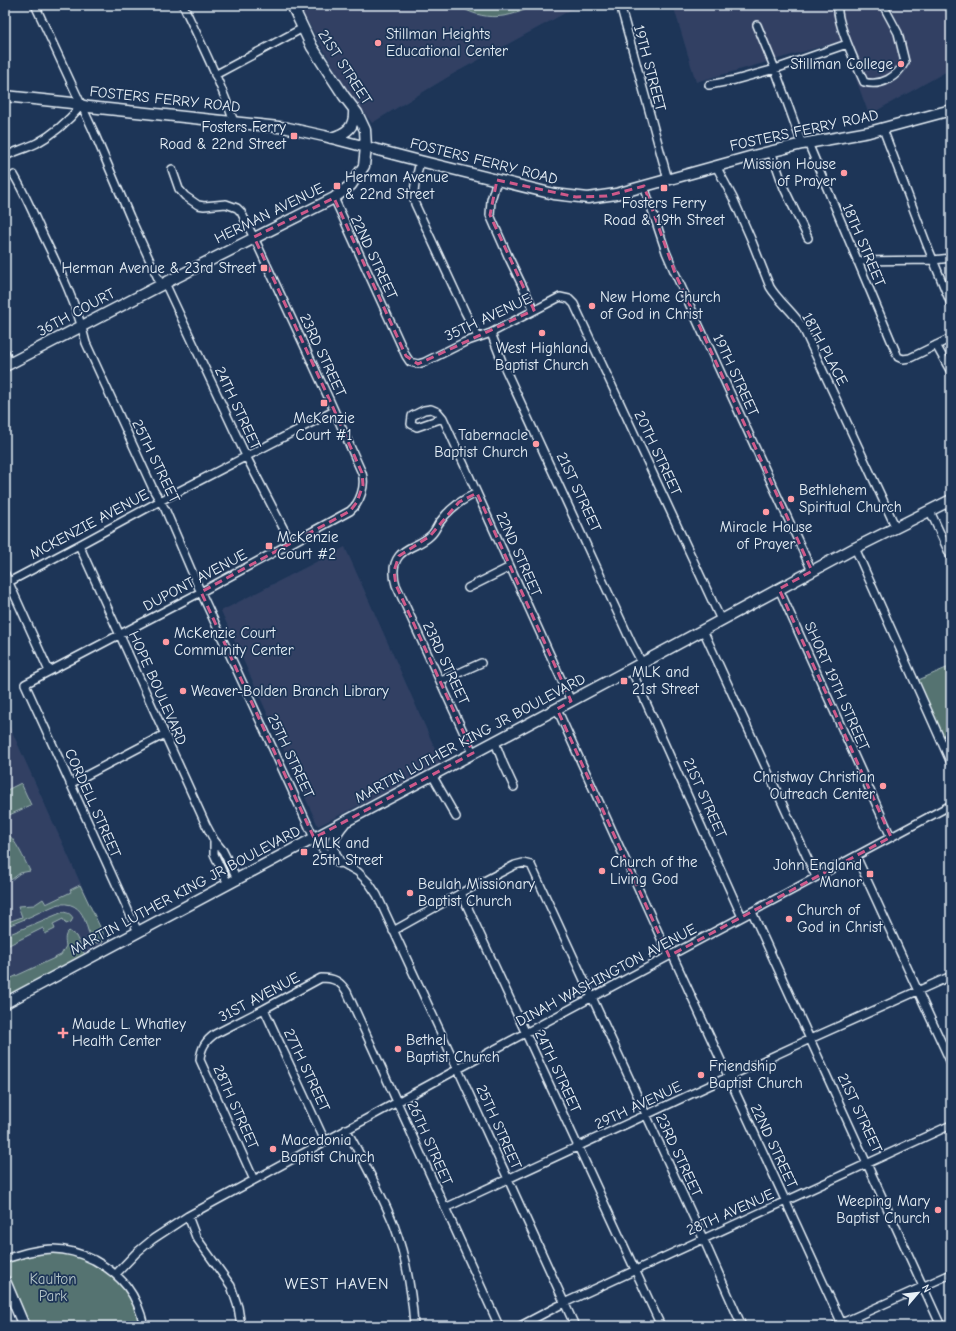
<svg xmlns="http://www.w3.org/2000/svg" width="956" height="1331" viewBox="0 0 956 1331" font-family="'Comic Neue',sans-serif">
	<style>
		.built { fill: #304164 }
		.green { fill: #557371; stroke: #9eb2b4 }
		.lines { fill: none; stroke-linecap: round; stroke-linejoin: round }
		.street-casing { stroke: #e8f1f8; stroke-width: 10 }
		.secondary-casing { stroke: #e8f1f8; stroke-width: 13 }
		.street { stroke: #1d3557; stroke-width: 7 }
		.secondary { stroke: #1d3557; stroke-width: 10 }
		.marked { fill: none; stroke: #cd598a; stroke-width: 3; stroke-dasharray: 8 5; stroke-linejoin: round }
		.poi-dot { fill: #ff9aa2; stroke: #1d3557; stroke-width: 1.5 }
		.labels { text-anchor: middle; stroke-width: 3.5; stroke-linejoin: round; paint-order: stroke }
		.poi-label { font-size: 15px; fill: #e8f1f8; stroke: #1d3557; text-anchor: start }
		.street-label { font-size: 15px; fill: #e8f1f8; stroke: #1d3557 }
		.park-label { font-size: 15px; fill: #b5c5c9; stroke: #1d3557 }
		.neighbourhood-label { font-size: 16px; letter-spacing: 1px; fill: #e8f1f8; stroke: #1d3557 }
	</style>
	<rect width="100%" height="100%" fill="#1d3557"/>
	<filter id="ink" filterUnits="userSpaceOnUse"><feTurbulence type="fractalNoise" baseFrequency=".025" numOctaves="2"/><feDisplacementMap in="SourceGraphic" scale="8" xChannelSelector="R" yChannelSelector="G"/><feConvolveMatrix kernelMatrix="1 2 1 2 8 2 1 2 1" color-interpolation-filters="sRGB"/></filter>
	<g filter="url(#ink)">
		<path class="built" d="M298,5H580L453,74L372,123L342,82Z
			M673,5H951V69L869,115L842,41L696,82Z
			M345,547L442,764L318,826L221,611Z
			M5,716L103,933L104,938L103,944L101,947L5,997Z"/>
		<path class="green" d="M457,5H535C508,19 484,22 457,5Z
			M951,666V757L916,681Z
			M21,783L31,805L5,817V791Z
			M5,831C16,840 24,859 30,871L20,873L11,880L5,869L6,859L5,851Z
			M80,885L103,933V942C102,942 98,943 97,943C83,941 92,901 60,904C54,905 48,909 42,911C30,917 18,922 5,927V923L22,917L18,906L34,905L43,899L46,904L71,892L70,890Z
			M63,912C68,913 70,913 73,918L71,922L66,924L63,919L53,924L55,929L45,934L43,928L5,947V936Z
			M69,931L76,936L85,955L5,997V981L61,955L66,946C65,940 64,935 69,931Z
			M41,1249L77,1253L122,1279L144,1326H24L5,1281V1259Z"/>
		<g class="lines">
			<defs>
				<path id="street" d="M35,5L93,130L130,217L161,285L165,283L246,456L291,543
					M183,5C201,43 220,81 234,122
					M838,5C835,21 857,66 864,82C881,87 897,77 905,62L898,33L883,5
					M621,8L668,180
					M757,25L775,69L802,144
					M215,75L303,28
					M709,85L735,80L775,69L847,44
					M883,129L927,245L951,304
					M808,143L898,357L903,359L910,358L951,338
					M771,151L784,188L808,238
					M5,156C16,151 27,148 37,143C54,134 69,120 81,106
					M420,161C417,176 412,190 415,204L465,312L478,337
					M716,166L733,198L751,239L770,287C779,302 795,313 803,328L896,528
					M14,175C25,194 34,215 43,235C60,270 77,305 86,343L154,491L165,509L198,586L314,838L323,850L333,858L358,872L369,883L377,895L461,1076L575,1326
					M497,180L491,200L490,215L508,256L534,310
					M644,186L666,252L675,273L812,571
					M334,198L406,356L410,362L418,364L425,362L465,342L491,333L560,297L569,299L574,304L721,620
					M857,261L933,260L951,258
					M491,333L503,364L632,644L642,663
					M936,345L951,372
					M5,352L9,364
					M431,409L438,412L443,418L417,427L411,424L412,416L424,410Z
					M443,418L571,701
					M930,511L951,557
					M79,545L206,825L214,840L223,851L237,879
					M855,548L951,763
					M5,574L49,671
					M5,584L79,545L160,501L334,411
					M468,588L510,567
					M779,589L891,837
					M703,630L816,877
					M631,669L742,917
					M441,681L481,663
					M557,709L669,956
					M495,742L503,763L514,787
					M473,753L396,585C393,575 392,565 399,556C407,546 421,545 430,536C434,533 436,528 439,523C449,509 460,500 477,493
					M432,775L456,817
					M70,784L165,734
					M214,840V854L228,884
					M856,856L951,1063
					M461,893L661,1326
					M752,912L941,1326
					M393,931L461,893L515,865L523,863L531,865L703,1238L742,1326
					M138,932L25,684L201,592L350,511C360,503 366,486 362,473L329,399L258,246L241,212L237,208L226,204L204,206L198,205L185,196L179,189L172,169
					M672,954L843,1326
					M264,1009L325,1141
					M346,1129C363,1160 381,1192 394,1225C406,1257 412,1292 414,1326
					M254,1180L200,1060C201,1048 205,1041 215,1034L264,1009L321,978C334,978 340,981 347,992L499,1326
					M445,1208L810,1039L951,976
					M188,1216L196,1237L231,1286L238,1307L241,1326
					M5,1259C21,1254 36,1249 53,1249C67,1249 82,1254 94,1260C123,1276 137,1294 144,1326
					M116,1274L136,1253L153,1239L188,1216L458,1069L951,805
					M520,1326L564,1303L951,1125
					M835,1326L951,1274"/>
				<path id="secondary" d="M5,96L72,103L89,107L288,128L324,136L420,161L554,194L588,198L616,194L753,156L802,144L869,132L951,110
					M331,138C347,133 355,128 354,110
					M165,283L334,198L351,185L364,166L366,147L365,130L357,113L344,96L312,47L292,5
					M5,366L161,285
					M339,862C328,846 333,836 344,823
					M5,1003L631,669L779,589L855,548L951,500
					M5,1281L24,1326"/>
			</defs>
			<use href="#street" class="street-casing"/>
			<use href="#secondary" class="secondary-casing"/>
			<use href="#street" class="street"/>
			<use href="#secondary" class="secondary"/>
		</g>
	</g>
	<path class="marked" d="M497,180L576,197L607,196L644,186L675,273L812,571L779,589L891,837L669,956L557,709L571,701L477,493L459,502L430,536L399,556L394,571L396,585L473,753L314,838L201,592L350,511L357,502L363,485L362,473L331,403L254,237L334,198L406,356L418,364L534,310L490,215Z"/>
	<g class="poi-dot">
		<circle cx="378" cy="43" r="4"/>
		<circle cx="901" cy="64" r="4"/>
		<rect x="290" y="132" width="8" height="8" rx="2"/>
		<circle cx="844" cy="173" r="4"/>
		<rect x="333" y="182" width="8" height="8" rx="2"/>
		<rect x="660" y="184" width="8" height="8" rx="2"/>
		<rect x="260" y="264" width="8" height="8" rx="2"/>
		<circle cx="592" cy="306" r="4"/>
		<circle cx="542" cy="333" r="4"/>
		<rect x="320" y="399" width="8" height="8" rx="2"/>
		<circle cx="536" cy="444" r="4"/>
		<circle cx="791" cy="499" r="4"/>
		<circle cx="766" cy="512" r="4"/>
		<rect x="265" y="542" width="8" height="8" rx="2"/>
		<circle cx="166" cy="642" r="4"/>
		<rect x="620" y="677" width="8" height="8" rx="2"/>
		<circle cx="183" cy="691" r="4"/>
		<circle cx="883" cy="786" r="4"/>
		<rect x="300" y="848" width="8" height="8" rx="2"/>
		<circle cx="602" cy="871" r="4"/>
		<rect x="866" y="870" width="8" height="8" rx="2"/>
		<circle cx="410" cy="893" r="4"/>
		<circle cx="789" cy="919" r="4"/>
		<path d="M61 1027h4v4h4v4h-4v4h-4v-4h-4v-4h4z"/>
		<circle cx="398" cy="1049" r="4"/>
		<circle cx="701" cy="1075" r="4"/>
		<circle cx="273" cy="1149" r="4"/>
		<circle cx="938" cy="1210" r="4"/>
	</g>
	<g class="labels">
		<g class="poi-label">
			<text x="386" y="39">Stillman Heights<tspan x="386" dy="17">Educational Center</tspan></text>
			<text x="893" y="69" text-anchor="end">Stillman College</text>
			<text x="286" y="132" text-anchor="end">Fosters Ferry<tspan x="286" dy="17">Road &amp; 22nd Street</tspan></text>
			<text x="836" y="169" text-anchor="end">Mission House<tspan x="836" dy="17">of Prayer</tspan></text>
			<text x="345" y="182">Herman Avenue<tspan x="345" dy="17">&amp; 22nd Street</tspan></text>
			<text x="664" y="208" text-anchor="middle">Fosters Ferry<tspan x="664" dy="17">Road &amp; 19th Street</tspan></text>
			<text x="256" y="273" text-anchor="end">Herman Avenue &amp; 23rd Street</text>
			<text x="600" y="302">New Home Church<tspan x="600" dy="17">of God in Christ</tspan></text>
			<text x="542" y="353" text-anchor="middle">West Highland<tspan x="542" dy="17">Baptist Church</tspan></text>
			<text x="324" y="423" text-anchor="middle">McKenzie<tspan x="324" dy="17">Court #1</tspan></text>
			<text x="528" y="440" text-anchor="end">Tabernacle<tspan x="528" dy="17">Baptist Church</tspan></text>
			<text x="799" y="495">Bethlehem<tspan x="799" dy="17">Spiritual Church</tspan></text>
			<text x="766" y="532" text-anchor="middle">Miracle House<tspan x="766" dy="17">of Prayer</tspan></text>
			<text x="277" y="542">McKenzie<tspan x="277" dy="17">Court #2</tspan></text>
			<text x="174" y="638">McKenzie Court<tspan x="174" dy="17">Community Center</tspan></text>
			<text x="632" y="677">MLK and<tspan x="632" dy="17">21st Street</tspan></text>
			<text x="191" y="696">Weaver-Bolden Branch Library</text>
			<text x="875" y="782" text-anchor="end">Christway Christian<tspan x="875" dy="17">Outreach Center</tspan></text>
			<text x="312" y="848">MLK and<tspan x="312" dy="17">25th Street</tspan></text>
			<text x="610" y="867">Church of the<tspan x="610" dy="17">Living God</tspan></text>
			<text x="862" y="870" text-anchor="end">John England<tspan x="862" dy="17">Manor</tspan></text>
			<text x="418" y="889">Beulah Missionary<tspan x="418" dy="17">Baptist Church</tspan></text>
			<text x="797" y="915">Church of<tspan x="797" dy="17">God in Christ</tspan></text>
			<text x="72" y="1029">Maude L. Whatley<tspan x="72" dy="17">Health Center</tspan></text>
			<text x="406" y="1045">Bethel<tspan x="406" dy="17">Baptist Church</tspan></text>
			<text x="709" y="1071">Friendship<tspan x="709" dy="17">Baptist Church</tspan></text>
			<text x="281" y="1145">Macedonia<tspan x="281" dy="17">Baptist Church</tspan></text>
			<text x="930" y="1206" text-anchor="end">Weeping Mary<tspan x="930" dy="17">Baptist Church</tspan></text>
		</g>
		<g class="street-label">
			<text transform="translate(345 67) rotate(57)" y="5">21ST STREET</text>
			<text transform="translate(650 68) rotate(75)" y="5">19TH STREET</text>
			<text transform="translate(165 99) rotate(6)" y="5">FOSTERS FERRY ROAD</text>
			<text transform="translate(804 130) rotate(-12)" y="5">FOSTERS FERRY ROAD</text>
			<text transform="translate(484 161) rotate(14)" y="5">FOSTERS FERRY ROAD</text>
			<text transform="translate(269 213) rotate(-26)" y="5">HERMAN AVENUE</text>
			<text transform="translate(864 245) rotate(67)" y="5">18TH STREET</text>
			<text transform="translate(374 257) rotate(65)" y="5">22ND STREET</text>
			<text transform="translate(76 312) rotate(-28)" y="5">36TH COURT</text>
			<text transform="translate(488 317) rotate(-25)" y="5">35TH AVENUE</text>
			<text transform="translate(825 349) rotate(62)" y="5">18TH PLACE</text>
			<text transform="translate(323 355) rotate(65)" y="5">23RD STREET</text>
			<text transform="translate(736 375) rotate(65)" y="5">19TH STREET</text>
			<text transform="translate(238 408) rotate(65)" y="5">24TH STREET</text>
			<text transform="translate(658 453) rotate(65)" y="5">20TH STREET</text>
			<text transform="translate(156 461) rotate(64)" y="5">25TH STREET</text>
			<text transform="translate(579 492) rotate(65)" y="5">21ST STREET</text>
			<text transform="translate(89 524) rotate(-28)" y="5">MCKENZIE AVENUE</text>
			<text transform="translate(519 554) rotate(66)" y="5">22ND STREET</text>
			<text transform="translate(195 580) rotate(-28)" y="5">DUPONT AVENUE</text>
			<text transform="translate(446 663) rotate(65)" y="5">23RD STREET</text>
			<text transform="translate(837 686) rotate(66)" y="5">SHORT 19TH STREET</text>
			<text transform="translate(158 688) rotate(66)" y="5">HOPE BOULEVARD</text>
			<text transform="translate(470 738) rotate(-28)" y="5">MARTIN LUTHER KING JR BOULEVARD</text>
			<text transform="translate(291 756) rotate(65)" y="5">25TH STREET</text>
			<text transform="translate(705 798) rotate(66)" y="5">21ST STREET</text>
			<text transform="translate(93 803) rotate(66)" y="5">CORDELL STREET</text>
			<text transform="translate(185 890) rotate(-28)" y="5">MARTIN LUTHER KING JR BOULEVARD</text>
			<text transform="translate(606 975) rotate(-28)" y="5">DINAH WASHINGTON AVENUE</text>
			<text transform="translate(259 997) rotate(-28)" y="5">31ST AVENUE</text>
			<text transform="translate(307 1070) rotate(65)" y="5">27TH STREET</text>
			<text transform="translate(558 1071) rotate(65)" y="5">24TH STREET</text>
			<text transform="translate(638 1105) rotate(-25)" y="5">29TH AVENUE</text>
			<text transform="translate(236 1107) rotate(66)" y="5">28TH STREET</text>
			<text transform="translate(860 1113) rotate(65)" y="5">21ST STREET</text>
			<text transform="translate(499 1127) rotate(66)" y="5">25TH STREET</text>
			<text transform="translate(430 1143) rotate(66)" y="5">26TH STREET</text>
			<text transform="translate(774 1146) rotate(65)" y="5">22ND STREET</text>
			<text transform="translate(679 1155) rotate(65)" y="5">23RD STREET</text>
			<text transform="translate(730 1212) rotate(-24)" y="5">28TH AVENUE</text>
		</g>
		<g class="park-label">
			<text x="53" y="1284">Kaulton<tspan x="53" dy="17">Park</tspan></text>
		</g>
		<g class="neighbourhood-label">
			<text x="337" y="1289">WEST HAVEN</text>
		</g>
	</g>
	<rect width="956" height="1331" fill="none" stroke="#1d3557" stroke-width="20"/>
	<rect x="10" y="10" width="936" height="1311" fill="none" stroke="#e8f1f8" stroke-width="1.5" filter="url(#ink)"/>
	<g transform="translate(918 1293) rotate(62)" stroke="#1d3557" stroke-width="3" paint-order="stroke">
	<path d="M0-3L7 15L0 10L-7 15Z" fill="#e8f1f8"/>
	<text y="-6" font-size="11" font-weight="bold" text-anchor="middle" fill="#e8f1f8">N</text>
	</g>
</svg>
